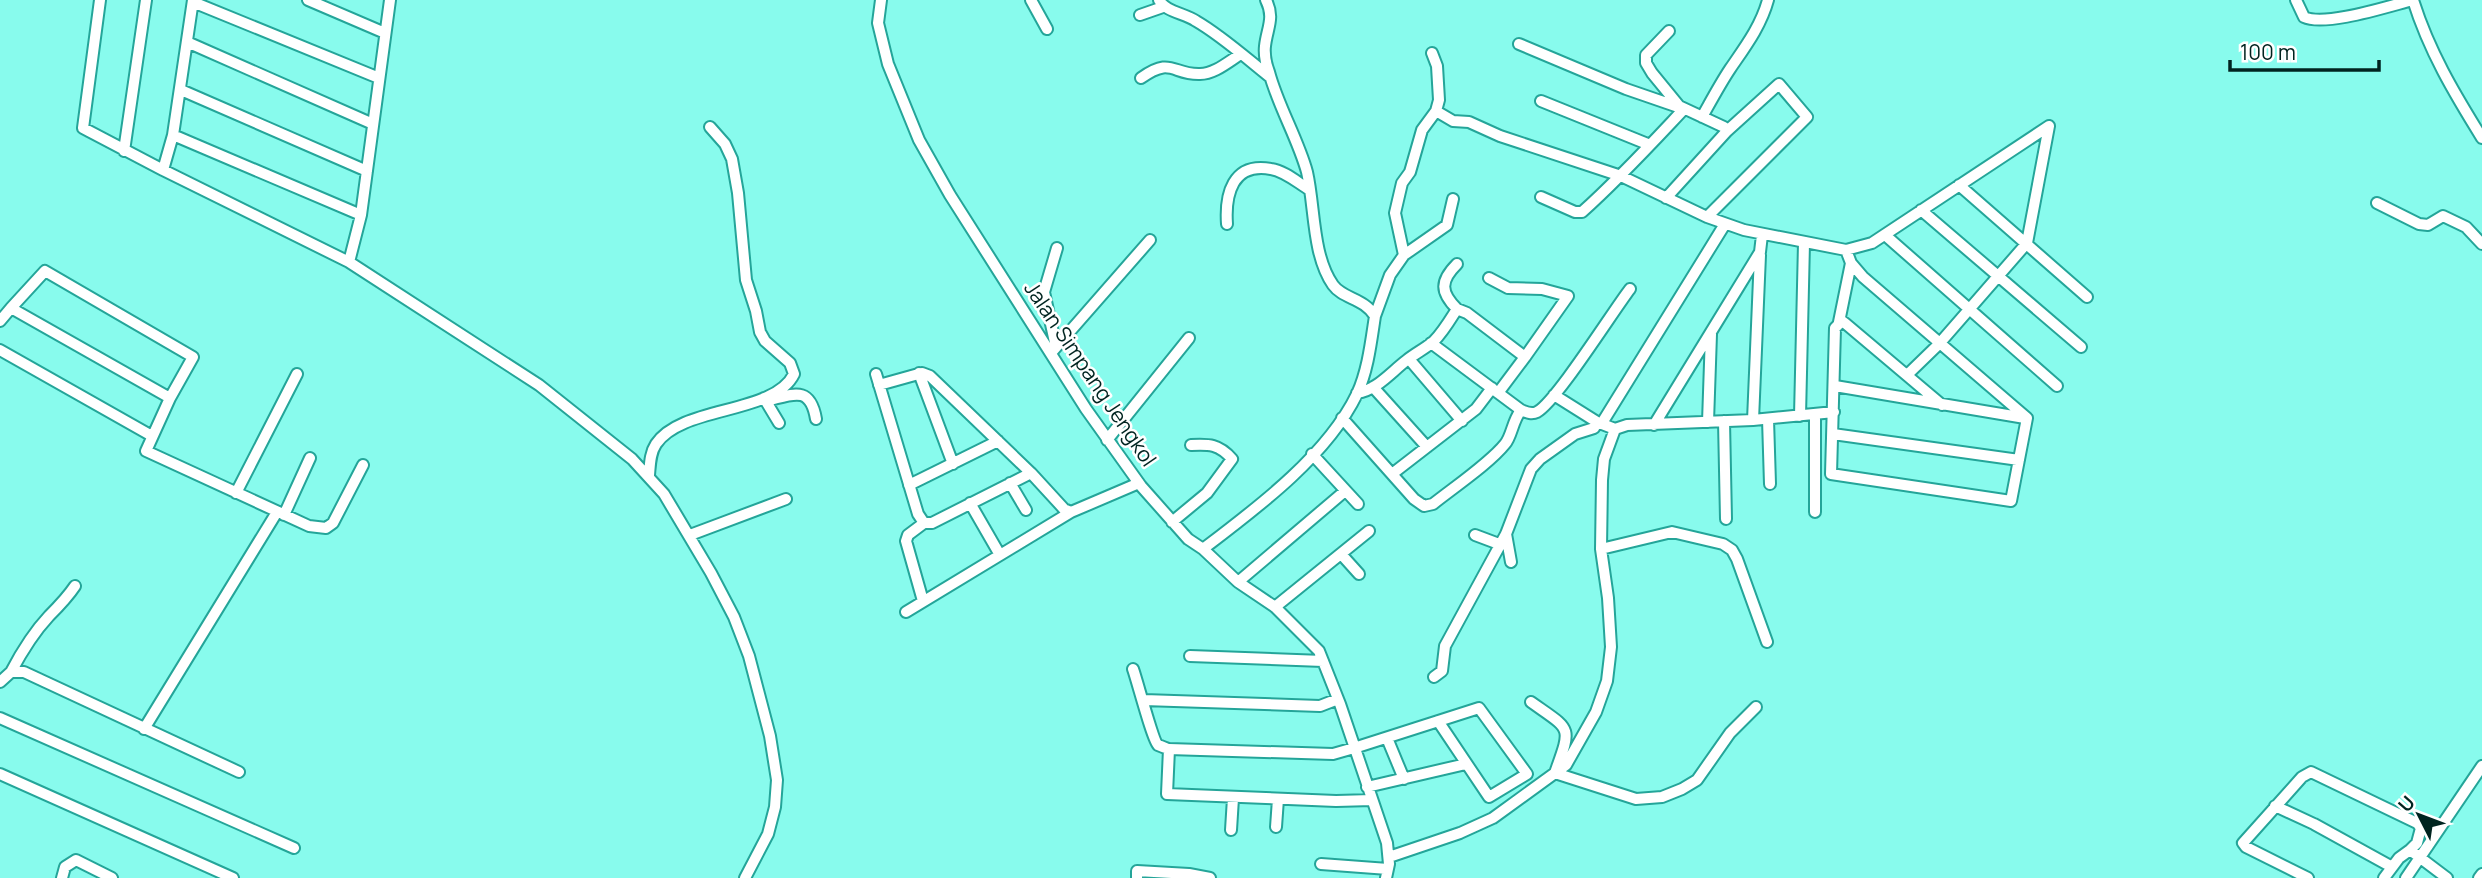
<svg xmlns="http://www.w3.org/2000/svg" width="2482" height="878" viewBox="0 0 2482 878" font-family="Manrope,sans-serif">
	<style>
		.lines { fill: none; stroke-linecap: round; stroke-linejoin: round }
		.minor-casing { stroke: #24a599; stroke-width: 14 }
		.minor { stroke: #fff; stroke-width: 10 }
		.labels { text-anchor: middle; stroke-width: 5; stroke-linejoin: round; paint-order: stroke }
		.street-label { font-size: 21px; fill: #002420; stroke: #fff }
	</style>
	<rect width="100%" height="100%" fill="#88fbed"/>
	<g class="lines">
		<defs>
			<path id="minor" d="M100,0L83,128L163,170
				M193,0L173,135L163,170L349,262
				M308,0L385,33
				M390,0L361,215L349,262L539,385L632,459L664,494L711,573L734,617L749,656L770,736L777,780L775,807L768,834L745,878
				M881,0L878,23L888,64L919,140L950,195L1086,409L1141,486L1188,539L1203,549L1238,582L1275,607L1319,651L1340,704L1387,843L1389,864L1386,878
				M1031,0L1047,29
				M1159,0C1166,12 1184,13 1196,21C1222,36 1246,58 1270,77
				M2296,0L2304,17C2325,27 2389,6 2413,0
				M2413,0C2429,51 2454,93 2482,138
				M193,2L379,78
				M1140,15L1163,7
				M187,42L373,124
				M1519,44L1626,89L1684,109C1651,144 1618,180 1582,212H1575L1541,197
				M1141,78C1172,56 1172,75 1200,74C1215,74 1229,61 1241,54
				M181,90L367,171
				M1541,101L1650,145
				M1436,111L1453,121L1469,122L1500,136L1621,176L1707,217L1744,230L1846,250L1872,243L2049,126
				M1702,117C1711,101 1720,84 1730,69C1745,47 1761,26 1768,0
				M173,135L361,215
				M124,151L146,0
				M1959,185L2087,297
				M1666,198L1727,131L1724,127L1679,106L1652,73L1646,63V55L1669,31
				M2377,203L2419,224L2428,225L2443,216L2466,227L2482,244
				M1921,210L2081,347
				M1707,217L1807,117L1779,84L1727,131
				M1227,224C1225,195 1232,162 1271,169C1285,171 1298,183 1310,190
				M1885,235L2057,386
				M1846,250L1851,263L1863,277L2027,418
				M1404,255L1447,225L1453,199
				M1489,278L1508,288L1542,289L1568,296L1525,357
				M11,308L45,271L193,357L170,398
				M1457,309L1467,313L1525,357L1498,393
				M1375,316L1390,275L1404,255L1395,213L1402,183L1410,172L1422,130L1436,111L1439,100L1437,66L1432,53
				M0,321L11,308L170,398L146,451L309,526L326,528L333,523L363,465
				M1839,322L1851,263
				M1431,343L1521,410C1526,412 1531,415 1537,412C1556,402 1613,311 1630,289
				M1056,347L1044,292L1057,248
				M0,350L152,436
				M1051,353L1150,240
				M1409,359L1462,421
				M919,373L953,464
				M876,374L918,514L924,523H932L1031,473
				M1907,375L1939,344L2027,243L2049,126
				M879,385L922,373L930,376L1031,473L1064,509L1071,512L1139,483
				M1835,386L2025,418
				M1373,387L1427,447
				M1357,393C1377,390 1391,372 1407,360C1416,353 1426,348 1434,341C1443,332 1450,320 1457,309C1440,292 1440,281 1457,264
				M1554,395L1597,422L1615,429L1627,425L1753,420L1834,412
				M764,398L779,423
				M766,401C792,395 810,384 816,419
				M1942,405L1846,324L1842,321L1835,328L1831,474L2011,501L2027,418
				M1815,414V512
				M1800,416L1804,243
				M1342,418L1414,499L1424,506L1433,504C1453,488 1490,463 1505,444C1512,436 1512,422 1521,410
				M1768,419L1770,484
				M1753,420L1760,255
				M1724,421L1726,519
				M1708,422L1711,334
				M1602,423L1725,224
				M1654,425L1760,252L1762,235
				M1833,434L2019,460
				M1107,440L1189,338
				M1312,454L1358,504
				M1392,474L1476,409L1492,388
				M649,475C650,464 650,453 656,444C682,405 774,415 794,374L790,363L765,341L760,332L756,311L746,280L738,193L732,159L725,144L710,127
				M1010,483L1026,510
				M909,485L998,441
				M236,493L297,374
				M970,503L1000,555
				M284,515L310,458
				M1172,522L1207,493L1232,459C1219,444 1209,444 1191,445
				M1506,534L1511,562
				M690,535L786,499
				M1475,535L1499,544
				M1203,549C1257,508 1327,456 1357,394C1368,370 1371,342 1375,316C1364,298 1343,299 1333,285C1312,255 1315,207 1307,172C1298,139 1278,106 1269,72C1266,64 1264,55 1265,46C1267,28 1275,18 1266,0
				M1601,549L1672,532L1723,544L1732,550L1737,559L1767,642
				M1341,554L1359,574
				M1238,582L1345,491
				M923,601L906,541L908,535L924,523
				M1275,607L1369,531
				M906,612L1071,512
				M1190,656L1323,661
				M1133,669C1137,680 1153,741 1158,745C1158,745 1168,749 1169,749
				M11,672C21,653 34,632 49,616C59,606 67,598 75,586
				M1434,677L1442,671L1445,646L1506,534L1531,469L1540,459L1575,434L1594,428L1597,422
				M0,682L11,672H24L239,772
				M1144,700L1320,706L1338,699
				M1531,702C1572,731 1572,725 1555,773
				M0,718L294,848
				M144,729L277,512
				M1387,738L1404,779
				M1555,773L1636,799L1662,797L1682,789L1697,780L1730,733L1756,707
				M0,774L233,878
				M1367,787L1466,764
				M1372,800L1336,801L1167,794L1169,749L1333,754L1354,748L1479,708L1527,774L1489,797L1438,721
				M2275,806L2314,824L2392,867
				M1276,827L1278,799
				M1231,830L1233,798
				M1389,857L1460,833L1493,818L1566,765L1596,712L1607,681L1611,647L1608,598L1601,549L1602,480L1604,459L1615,429
				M1321,864L1388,869
				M62,878L65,867L76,860L112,878
				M1137,878V871L1189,874L1210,878
				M2308,878L2246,847L2243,843L2302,777L2311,772L2417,823L2421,828L2417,843L2410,850
				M2384,878L2399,858L2410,850L2447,878
				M2406,878L2482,766
				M2479,878L2482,874"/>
		</defs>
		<use href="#minor" class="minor-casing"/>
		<use href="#minor" class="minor"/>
	</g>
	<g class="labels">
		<g class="street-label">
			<text transform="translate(1090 374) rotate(56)" y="7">Jalan Simpang Jengkol</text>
		</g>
	</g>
	<g transform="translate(2419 815) rotate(312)" stroke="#ffffff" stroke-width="5" paint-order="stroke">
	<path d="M0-5L12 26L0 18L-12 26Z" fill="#002420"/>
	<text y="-10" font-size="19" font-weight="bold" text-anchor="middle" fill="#002420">U</text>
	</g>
	<path d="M2230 60v10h149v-10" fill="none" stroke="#002420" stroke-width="3.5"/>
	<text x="2240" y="60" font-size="21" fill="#002420" stroke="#ffffff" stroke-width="5" paint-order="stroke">100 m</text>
</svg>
